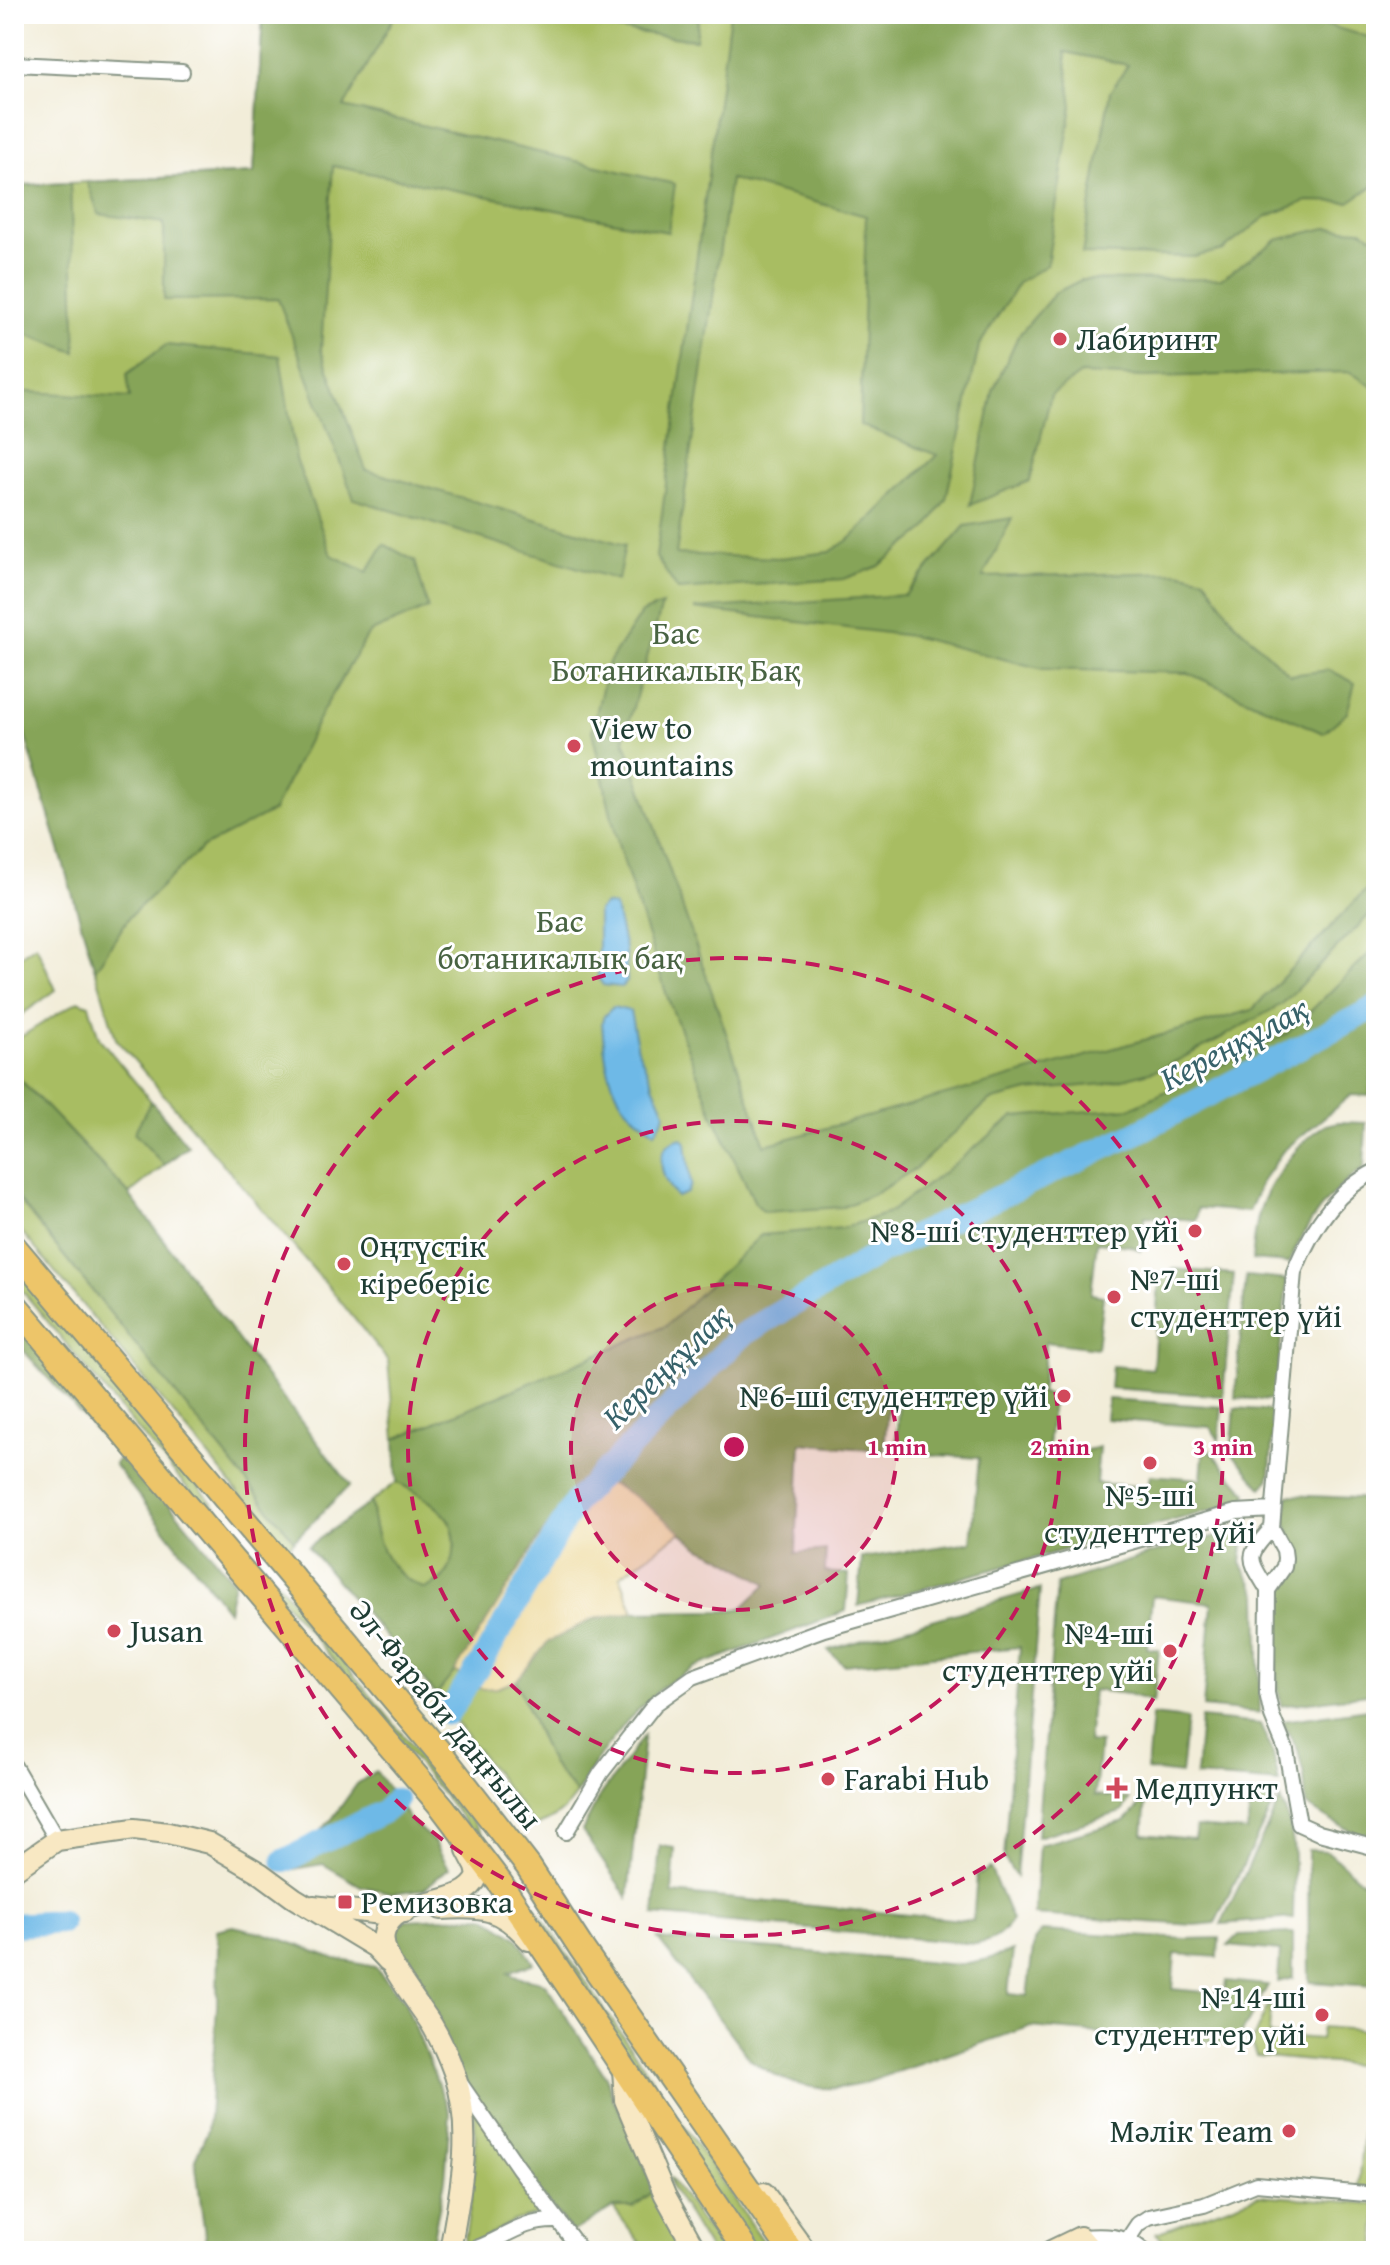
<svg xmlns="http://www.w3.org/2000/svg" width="1390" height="2265" viewBox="0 0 1390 2265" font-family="'Gentium Book Plus',serif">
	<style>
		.green { fill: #a8bd62; stroke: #647d4b; stroke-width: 2 }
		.forest { fill: #86a458; stroke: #527046; stroke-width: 2; fill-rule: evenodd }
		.sand { fill: #eeda9e; stroke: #868c69; stroke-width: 2 }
		.water { fill: #6eb9e7; stroke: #467b8e; stroke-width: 2 }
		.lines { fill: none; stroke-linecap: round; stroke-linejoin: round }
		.river { stroke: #6eb9e7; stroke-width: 24 }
		.street-casing { stroke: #889586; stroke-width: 18 }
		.secondary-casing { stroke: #889586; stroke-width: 24 }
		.primary-casing { stroke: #889586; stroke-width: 28 }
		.street { stroke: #fff; stroke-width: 14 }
		.secondary { stroke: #f8e8c3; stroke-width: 20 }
		.primary { stroke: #edc569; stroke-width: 24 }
		.ring { fill: none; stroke: #c2185b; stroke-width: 4; stroke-dasharray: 14 10 }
		.poi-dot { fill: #d1495b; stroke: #fff; stroke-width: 3 }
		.labels { text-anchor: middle; stroke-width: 6; stroke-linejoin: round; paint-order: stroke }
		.poi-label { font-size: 32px; fill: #1f3d34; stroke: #fff; text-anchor: start }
		.park-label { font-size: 32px; fill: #486342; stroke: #fff }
		.street-label { font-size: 32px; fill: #1f3d34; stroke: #fff }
		.water-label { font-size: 34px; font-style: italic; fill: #37626a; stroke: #fff }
		.centre { fill: #c2185b; stroke: #fff; stroke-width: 4 }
		.ring-label { font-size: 24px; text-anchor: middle; font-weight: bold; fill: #c2185b; stroke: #fff; stroke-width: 6; stroke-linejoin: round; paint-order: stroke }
	</style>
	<rect width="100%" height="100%" fill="#fff"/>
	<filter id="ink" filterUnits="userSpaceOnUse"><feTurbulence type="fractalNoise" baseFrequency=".0125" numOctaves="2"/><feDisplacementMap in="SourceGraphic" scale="16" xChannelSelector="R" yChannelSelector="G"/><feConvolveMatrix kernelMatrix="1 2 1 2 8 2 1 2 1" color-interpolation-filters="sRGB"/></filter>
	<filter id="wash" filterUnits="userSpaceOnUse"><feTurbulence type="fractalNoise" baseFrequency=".006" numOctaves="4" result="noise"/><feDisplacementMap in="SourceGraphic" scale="32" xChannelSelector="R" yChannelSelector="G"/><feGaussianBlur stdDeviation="1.8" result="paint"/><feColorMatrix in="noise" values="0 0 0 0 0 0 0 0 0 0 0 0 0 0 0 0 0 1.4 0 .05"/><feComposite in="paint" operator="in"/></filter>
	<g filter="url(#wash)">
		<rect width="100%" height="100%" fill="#f2edd9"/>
		<path class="green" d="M263,14H1376V1016L666,1326L395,1439L388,1361L332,1291L116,1039L14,698V186L254,173Z
			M36,945L56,990L14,1020V960Z
			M78,1001L89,1005L99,1038L188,1146L129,1194L14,1073V1041Z
			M14,1194L294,1540L286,1552L207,1454L14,1223Z
			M14,1262L463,1808L520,1885L769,2251H754L458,1813L341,1669L110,1397L14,1281Z
			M397,1482C413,1491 431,1500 444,1514C460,1530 457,1564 442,1579C438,1583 430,1586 425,1589C385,1572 375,1542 371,1502Z
			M455,1671L472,1686L497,1688L516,1681L551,1764L577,1794C566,1811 553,1820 535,1826L436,1695Z
			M1271,1999L1269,2035L1320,2039L1322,2027L1373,2031L1376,2000V2067L1256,2056L1251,2043Z
			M1367,2084L1376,2085V2189L1358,2188Z
			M474,2106L545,2212L513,2221L478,2242L464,2244C472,2198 478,2153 474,2106Z
			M670,2177L722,2251H710L672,2188Z
			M654,2191L687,2251H646L613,2207H633Z
			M1258,2195L1376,2204V2251H1172L1156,2233Z"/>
		<path class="forest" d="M263,14H396L344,107L675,184L668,232L333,166L321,350L366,470L625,545L618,580L354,499L278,299L164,300V223L99,214L87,182L254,173Z
			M502,14H699L696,40Z
			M730,14H1327L1326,25L1372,38L1376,37V184L1349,202L1307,201L1267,216L1223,250L1194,257L1082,254L1110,92L1128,65L1065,52L1072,106L1047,265L1019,282L979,346L946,499L926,529L879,566L844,579L678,590L656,557ZM730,179L866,216L860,425L937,455L851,538L830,552L780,558L676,554Z
			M70,183L76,352L14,330V256H18L23,185Z
			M1326,228L1362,230L1376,238V389L1350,372L1145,377L1081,374L1051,395L1030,481L970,505L993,391L1018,336L1055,293L1081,280L1221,279L1277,240Z
			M166,345L280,356L296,459L331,555L367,572L384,544L415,561L428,608L369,633L322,712L273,811L203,847L130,916L95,970L14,698V391L130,398L127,374Z
			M1012,518L983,577L1178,572L1205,578L1234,622L1290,675L1330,670L1355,683L1347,713L1323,733L1188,673L1043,669L911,636L694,609L905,595L965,526Z
			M662,605L624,739L765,1145L1252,1010L1376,879V908L1282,1004L1219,1039L1161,1069L1104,1084L1029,1091L989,1101L916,1168L878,1192L843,1207L764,1212L755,1203L715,1119L667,996L618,844L592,731L608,664L641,613Z
			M1376,947V1061H1373L1370,1096L1351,1095L1283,1151L1262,1181L1249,1212L1198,1208L1196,1220L1145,1216L1141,1251L1131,1246L1097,1242L1091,1294L1103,1296L1097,1348L1046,1342L1041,1393L1053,1395L1048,1447L1083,1451L1099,1447L1096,1483L1148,1487L1150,1475L1201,1479L1204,1444L1247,1493L1245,1501L858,1606L862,1558L971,1542L979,1458L896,1452L899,1389L889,1388L884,1451L801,1443L796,1553L826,1550L825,1572L849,1574L846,1611L695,1667L663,1686L627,1721L595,1762L577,1794L551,1764L516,1681L548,1642L593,1619L634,1612L726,1611L742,1608L767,1584L719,1556L701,1548L615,1485L541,1535L455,1671L436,1695L308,1547L371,1502C375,1541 385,1572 425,1589C430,1586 438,1583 442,1579C457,1563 460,1531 444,1514C431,1500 413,1491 397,1482L395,1439L666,1326L761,1235L843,1228L888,1213L943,1173L1013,1117L1131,1108L1288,1033Z
			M14,1073L129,1194L245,1349L350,1485L294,1540L14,1194Z
			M151,1101L188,1146L164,1165L134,1133Z
			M1338,1122L1366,1123L1364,1168C1327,1194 1307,1222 1289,1263L1252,1260C1254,1244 1255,1225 1260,1210C1268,1184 1301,1137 1326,1125C1330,1124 1334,1123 1338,1122Z
			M1174,1269L1234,1274L1223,1396L1110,1388L1112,1366L1153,1369L1159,1280Z
			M1246,1276L1287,1280L1275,1400L1235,1398Z
			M14,1317L234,1582L228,1611L114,1464L120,1458L14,1340Z
			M1108,1399L1222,1407L1219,1440L1210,1427L1106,1419Z
			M1235,1408L1274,1411L1270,1473L1268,1481L1262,1488L1231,1452Z
			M1288,1495L1376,1499V1693L1281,1706L1276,1673L1278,1600L1294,1569L1295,1550L1286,1521Z
			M1245,1528L1241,1563L1258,1594L1260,1713L1203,1707L1212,1603L1152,1596L1147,1648L1159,1650L1153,1702L1128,1694L1093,1690L1088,1742L1100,1743L1095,1795L1130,1799L1122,1812L1037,1837L1057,1584L1153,1553Z
			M1040,1589L1016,1877L1004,1858L1020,1647L844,1665L828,1650Z
			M1376,1708V1838C1351,1834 1327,1819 1306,1805L1304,1776L1298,1750L1282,1721Z
			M1152,1715L1187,1719L1181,1774L1147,1770Z
			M1201,1718L1260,1724L1273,1753L1279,1783L1196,1776Z
			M644,1735L628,1898L582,1831L598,1799Z
			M376,1771L410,1820L434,1842L449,1868L424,1889L393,1893L361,1886L323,1864L281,1871L332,1819L357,1784Z
			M1251,1796L1276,1798L1215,1923L1195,1925L1034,1915L1039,1845L1125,1821L1146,1799L1143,1834L1194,1839L1196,1827L1247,1831Z
			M1280,1800C1300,1836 1293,1878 1293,1918L1221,1924Z
			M660,1846L675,1848L672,1893L973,1921L977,1876L990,1868L1012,1920C1002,1935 994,1941 976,1944L654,1915Z
			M1308,1850L1327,1851L1376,1893V1986L1309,1982Z
			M485,1916L518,1939L534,1963L508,1973C520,1981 533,1977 545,1984L606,2077L614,2101L631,2130L654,2191L633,2207H613L572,2232L518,2167L399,1977L391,1933L406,1920Z
			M233,1926L264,1933L336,1959L375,1967L404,2000L450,2114L445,2180L430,2251H207L195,2159L208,2130L217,2007L218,1945L216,1930Z
			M1042,1931L1187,1939L1219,1938L1218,1957L1175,1954L1172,1989L1224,1994L1226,1981L1268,1985L1236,2044L1029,2027L862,2084C820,2094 785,2086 751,2060L658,1939L958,1965L988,1959L1013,1951L1008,1994L1027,1996L1034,1941Z
			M1293,1933V1978L1278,1982L1280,1951L1228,1946L1239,1935Z"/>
		<path class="sand" d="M599,1481C631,1488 656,1513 681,1532L620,1576L634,1612L593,1619L548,1642L516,1681L497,1688L482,1689L472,1686L455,1671L541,1535L576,1489L587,1482Z"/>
		<path class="water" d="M605,904L614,906L616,910L625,949L627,982L621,987L603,985L598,977V911Z
			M613,1007L630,1011L638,1050L665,1112L664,1118L655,1132C647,1126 637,1119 630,1112C607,1087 604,1053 602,1022L604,1016Z
			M682,1138L686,1143L691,1185L687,1193L677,1197C661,1181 650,1145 682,1138Z"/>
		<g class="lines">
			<path class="river" d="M448,1713L483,1660L576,1501L742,1335L881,1252L1136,1133L1376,1007
				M284,1861L385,1811L396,1800
				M14,1925L61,1922"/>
		</g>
	</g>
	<g filter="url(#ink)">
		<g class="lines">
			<defs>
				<path id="street" d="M14,64L182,72
					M1376,1171C1336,1190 1310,1232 1294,1272L1272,1528L1284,1550L1285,1558L1284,1567L1268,1590L1267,1693L1272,1716L1286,1750L1299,1824L1319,1833L1376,1848
					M1268,1590C1248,1557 1245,1558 1272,1528
					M14,1766L57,1840
					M566,1832L601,1773L655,1704L693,1677L824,1629L1236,1512L1273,1510
					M458,2080L518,2167L581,2251
					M1080,2237C1105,2235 1125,2235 1144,2251
					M1128,2239L1138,2224L1149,2217L1204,2205L1256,2184L1376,2195
					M468,2251C503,2241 519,2219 559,2221
					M1099,2251C1110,2246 1120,2248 1131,2251"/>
				<path id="secondary" d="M14,1870L57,1840L134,1829L168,1833L209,1843L260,1873L294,1898L375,1947L388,1961
					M313,1906L382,1914L405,1912
					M441,1909C482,1906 501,1908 529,1940
					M623,2069L625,2100L630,2112L665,2195L696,2251
					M764,2193L806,2251
					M450,2251C460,2192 474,2134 455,2075C449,2058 441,2040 432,2025C420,2005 379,1957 384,1934C392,1893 463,1912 478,1876L476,1867L467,1850
					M1051,2251L1080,2237L1092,2251"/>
				<path id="primary" d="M14,1247L445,1759L528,1866L582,1949L791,2251
					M14,1304L443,1808L500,1883L746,2251"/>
			</defs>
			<use href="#street" class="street-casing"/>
			<use href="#secondary" class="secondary-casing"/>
			<use href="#primary" class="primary-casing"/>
			<use href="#street" class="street"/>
			<use href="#secondary" class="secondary"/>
			<use href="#primary" class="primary"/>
		</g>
	</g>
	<circle cx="734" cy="1447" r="163" fill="#c2185b" fill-opacity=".12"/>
	<g class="ring">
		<circle cx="734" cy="1447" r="163"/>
		<circle cx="734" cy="1447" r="326"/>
		<circle cx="734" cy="1447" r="489"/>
	</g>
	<g class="poi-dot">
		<circle cx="1060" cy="339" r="8"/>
		<circle cx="574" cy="746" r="8"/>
		<circle cx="1195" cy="1231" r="8"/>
		<circle cx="344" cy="1264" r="8"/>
		<circle cx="1114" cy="1297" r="8"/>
		<circle cx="1064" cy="1396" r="8"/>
		<circle cx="1150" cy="1463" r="8"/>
		<circle cx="114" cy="1631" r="8"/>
		<circle cx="1170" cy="1651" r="8"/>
		<circle cx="828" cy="1779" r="8"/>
		<path d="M1113 1776h8v8h8v8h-8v8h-8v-8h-8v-8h8z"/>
		<rect x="337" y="1894" width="16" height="16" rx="4"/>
		<circle cx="1322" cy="2015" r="8"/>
		<circle cx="1289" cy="2131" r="8"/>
	</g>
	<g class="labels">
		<g class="poi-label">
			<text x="1076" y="350">Лабиринт</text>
			<text x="590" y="739">View to<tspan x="590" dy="37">mountains</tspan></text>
			<text x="1179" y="1242" text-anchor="end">№8-ші студенттер үйі</text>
			<text x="360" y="1257">Оңтүстік<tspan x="360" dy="37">кіреберіс</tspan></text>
			<text x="1130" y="1290">№7-ші<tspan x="1130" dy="37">студенттер үйі</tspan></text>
			<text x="1048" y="1407" text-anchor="end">№6-ші студенттер үйі</text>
			<text x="1150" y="1506" text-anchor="middle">№5-ші<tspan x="1150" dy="37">студенттер үйі</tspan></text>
			<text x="130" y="1642">Jusan</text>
			<text x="1154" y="1644" text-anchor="end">№4-ші<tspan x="1154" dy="37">студенттер үйі</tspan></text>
			<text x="844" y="1790">Farabi Hub</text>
			<text x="1135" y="1799">Медпункт</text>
			<text x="361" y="1913">Ремизовка</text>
			<text x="1306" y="2008" text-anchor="end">№14-ші<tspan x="1306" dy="37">студенттер үйі</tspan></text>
			<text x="1273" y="2142" text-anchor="end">Мәлік Team</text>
		</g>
		<g class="park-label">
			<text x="676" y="644">Бас<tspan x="676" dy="37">Ботаникалық Бақ</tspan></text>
			<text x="560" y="932">Бас<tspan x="560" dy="37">ботаникалық бақ</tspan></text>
		</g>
		<g class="street-label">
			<text transform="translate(446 1714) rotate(51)" y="11">Әл-Фараби даңғылы</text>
		</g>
		<g class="water-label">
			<text transform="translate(1234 1043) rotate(-28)" y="12">Кереңқұлақ</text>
			<text transform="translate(666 1366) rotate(-44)" y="12">Кереңқұлақ</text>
		</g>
	</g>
	<circle cx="734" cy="1447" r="12" class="centre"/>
	<g class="ring-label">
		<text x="897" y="1455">1 min</text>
		<text x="1060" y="1455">2 min</text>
		<text x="1223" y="1455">3 min</text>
	</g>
	<rect width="1390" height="2265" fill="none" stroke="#fff" stroke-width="48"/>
</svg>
